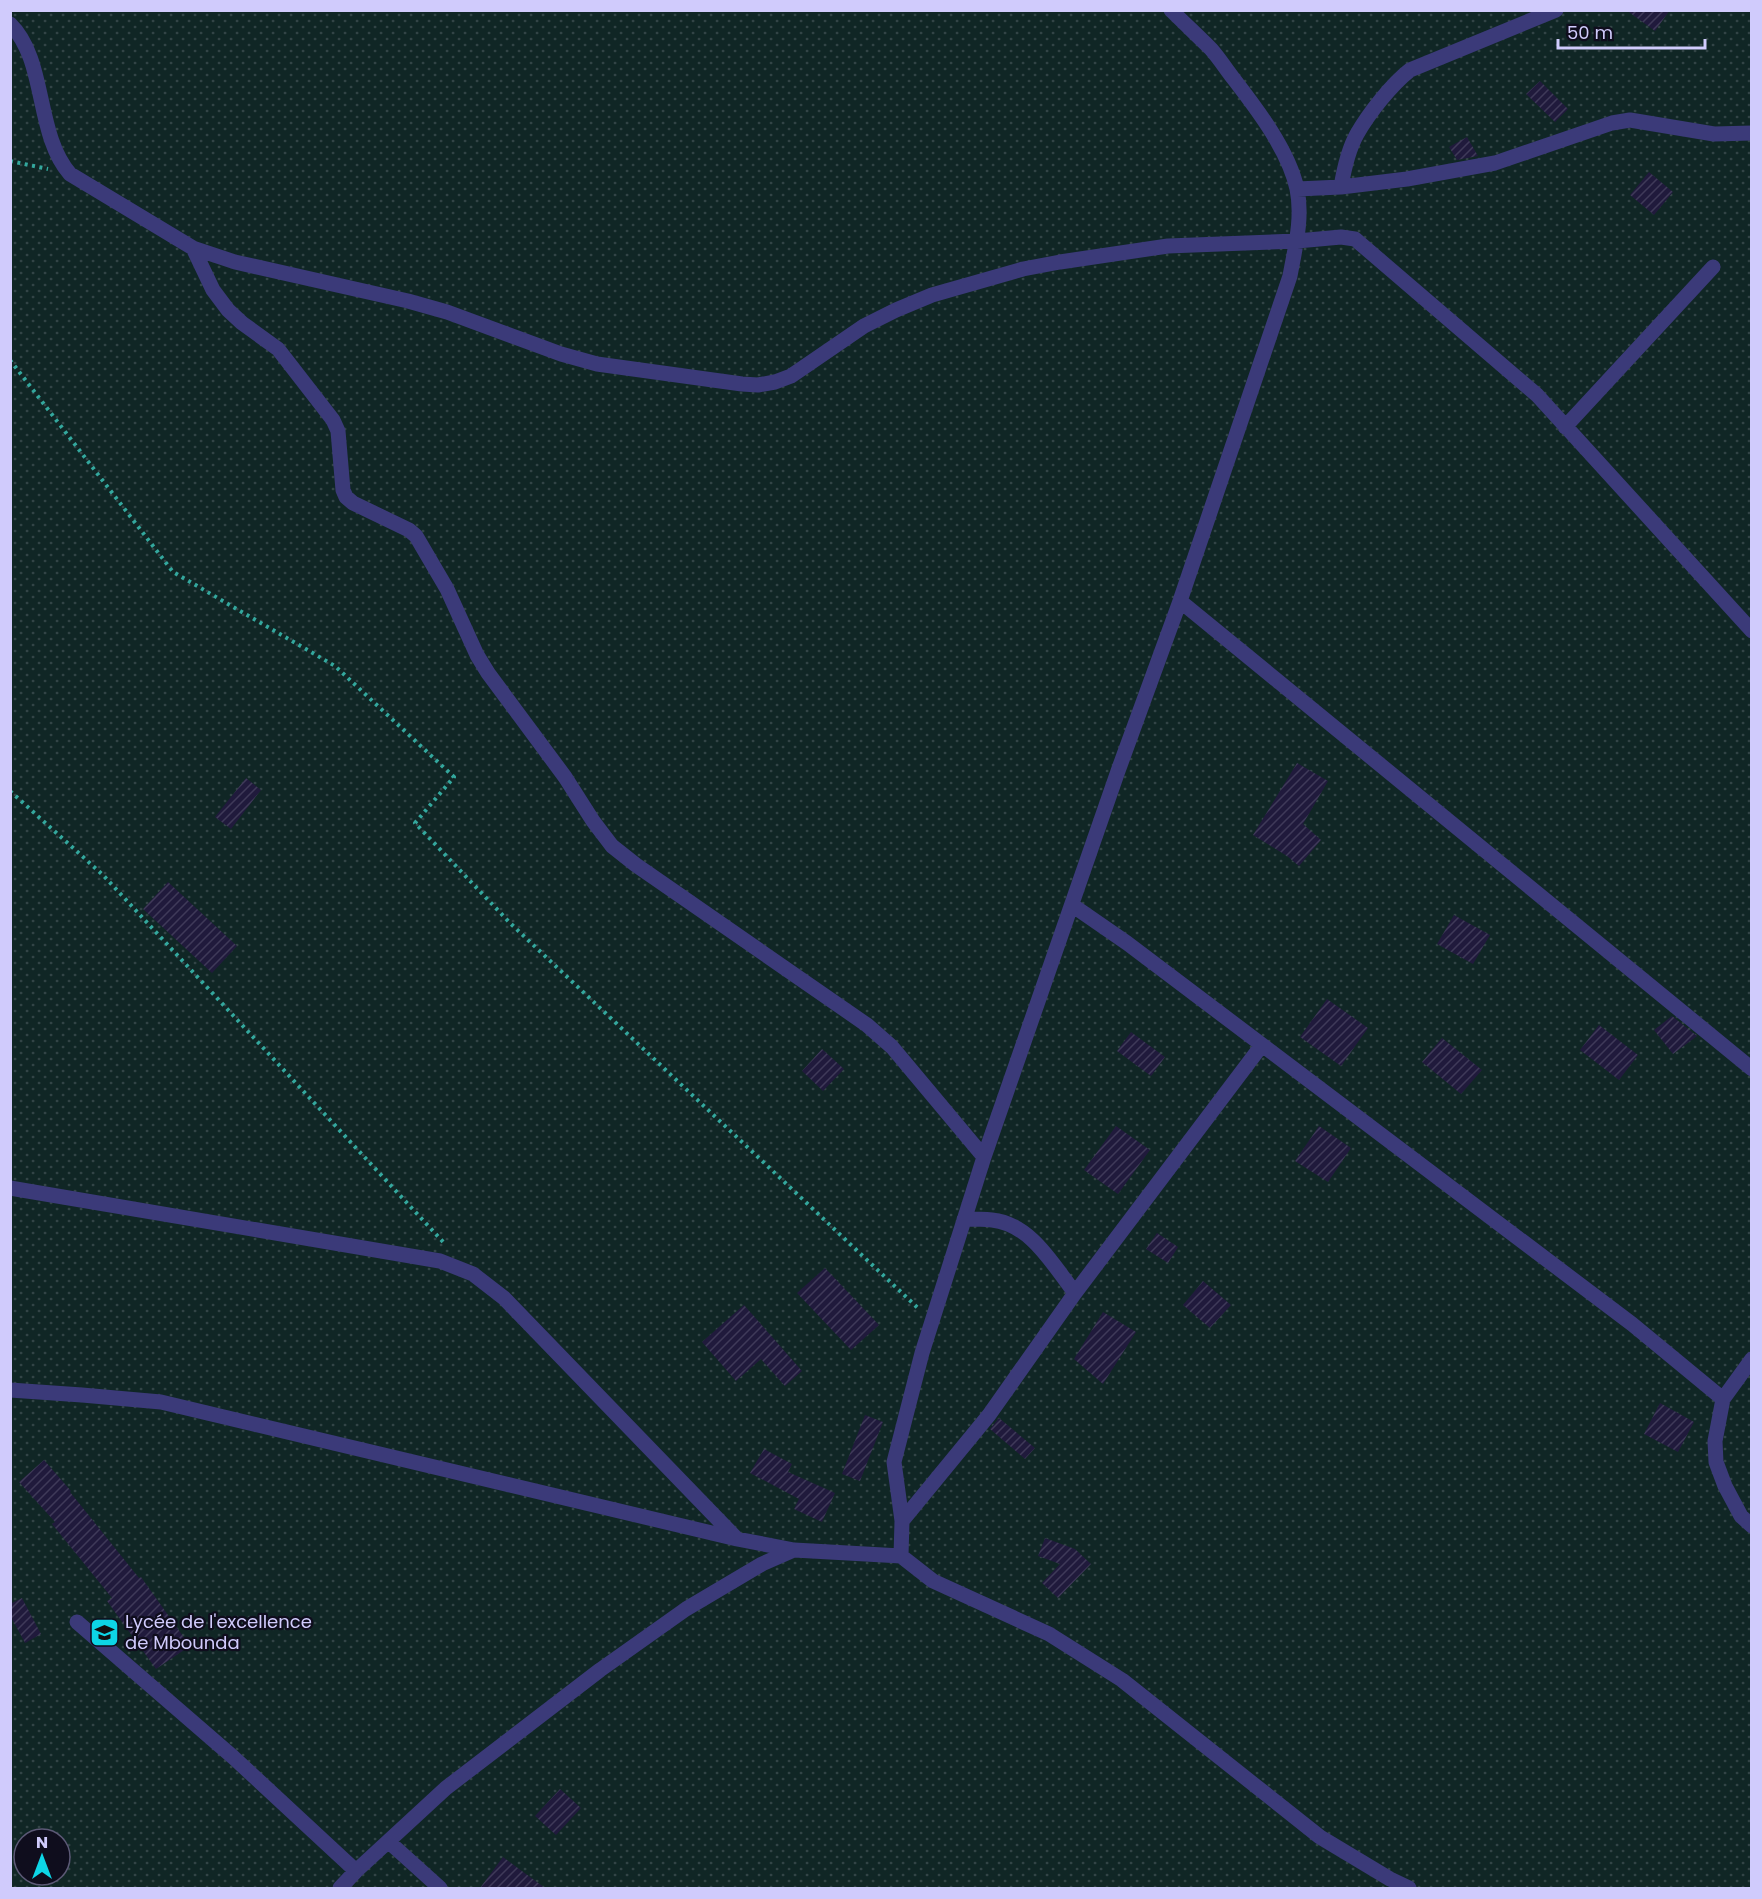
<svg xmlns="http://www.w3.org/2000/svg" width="1762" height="1899" viewBox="0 0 1762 1899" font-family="Poppins,sans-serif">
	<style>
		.grass { fill: url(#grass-dots); fill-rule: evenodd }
		.building { fill: url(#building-hatch) }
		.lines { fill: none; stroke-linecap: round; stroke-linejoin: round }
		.path { stroke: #34a89e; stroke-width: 4; stroke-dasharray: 3 4.5; stroke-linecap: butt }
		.minor { stroke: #3b3a79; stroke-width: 15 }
		.labels { text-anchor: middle; stroke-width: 4.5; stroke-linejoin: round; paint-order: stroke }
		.poi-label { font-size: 18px; fill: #d0cbfc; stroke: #0f0d1d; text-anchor: start }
	</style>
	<defs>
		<pattern id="grass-dots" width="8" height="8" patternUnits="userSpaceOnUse" patternTransform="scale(1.5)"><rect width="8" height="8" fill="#102625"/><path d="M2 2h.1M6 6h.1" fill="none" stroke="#324446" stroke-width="1.8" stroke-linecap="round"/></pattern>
		<pattern id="building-hatch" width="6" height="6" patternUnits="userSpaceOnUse" patternTransform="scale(1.5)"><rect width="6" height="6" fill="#201a3c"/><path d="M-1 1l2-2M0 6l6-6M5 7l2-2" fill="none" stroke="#3f3a59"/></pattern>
	</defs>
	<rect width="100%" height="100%" fill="#0f0d1d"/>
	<path class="grass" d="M11,11H1751V1888H11ZM24,1839H60V1875H24Z"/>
	<path class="building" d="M1626,10H1670L1655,31Z
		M1540,81L1568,109L1555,122L1526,94Z
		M1467,137L1478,156L1457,160L1449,147Z
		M1649,172L1673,192L1654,215L1630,195Z
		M1297,763L1328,781L1303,824L1321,840L1299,866L1287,856L1253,835Z
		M246,778L261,790L231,829L215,817Z
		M168,882L237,946L212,973L143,909Z
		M1454,915L1490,935L1473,964L1437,944Z
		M1327,999L1368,1028L1341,1066L1300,1037Z
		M1672,1016L1697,1036L1673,1054L1654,1030Z
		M1599,1025L1638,1055L1619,1080L1580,1050Z
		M1131,1032L1165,1057L1151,1076L1117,1051Z
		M1442,1038L1482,1070L1461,1094L1422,1062Z
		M822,1049L844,1069L823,1091L802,1071Z
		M1116,1126L1150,1150L1118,1194L1084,1170Z
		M1319,1126L1351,1148L1328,1182L1295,1161Z
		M1157,1233L1178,1247L1168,1263L1146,1249Z
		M825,1268L879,1325L851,1350L797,1293Z
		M1203,1281L1231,1305L1210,1328L1183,1305Z
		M744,1305L802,1371L785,1386L761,1359L736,1381L702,1342Z
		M1103,1312L1136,1332L1103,1384L1074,1359Z
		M1660,1403L1694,1422L1678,1452L1644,1434Z
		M865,1415L883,1422L860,1481L842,1474Z
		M999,1418L1035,1448L1025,1459L990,1429Z
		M764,1449L792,1464L788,1472L835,1493L822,1522L794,1509L799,1499L750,1473Z
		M44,1460L71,1491L70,1492L139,1578L141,1577L190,1646L156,1669L107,1601L112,1598L52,1524L55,1522L19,1482Z
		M1045,1538L1075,1549L1091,1564L1058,1598L1042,1583L1060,1564L1038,1556Z
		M22,1598L41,1634L25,1643L10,1615V1604Z
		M560,1789L581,1808L556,1835L535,1816Z
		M503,1857L545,1888H480Z"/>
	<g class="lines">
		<path class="path" d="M10,161L48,169
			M10,360L173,572L335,666L454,777L415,823L510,923L920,1310
			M10,791L103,875L446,1245"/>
		<path class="minor" d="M1171,10C1184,23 1198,36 1211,49C1219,58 1226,69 1233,78C1257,109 1289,151 1297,189C1303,218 1295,248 1290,276L1180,601L1118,771L984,1157L922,1353L894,1462L902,1521L901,1556L933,1581L1049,1634L1122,1680L1320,1837L1390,1879L1409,1888
			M10,24C47,60 35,134 70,174L193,248L235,262L408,301L447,312L561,354L597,364L742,384L758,385L775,382L791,376L864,326L896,310L932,295L1023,269L1060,262L1168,246L1297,241L1341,237L1355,239L1537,395L1752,631
			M1341,187C1344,169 1348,150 1357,134C1369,113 1391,85 1410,70L1556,10
			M1297,189L1341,187L1407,179L1495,163L1612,123L1630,120L1714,134L1752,133
			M193,248L213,290L228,310L242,323L278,349L333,420L338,431L343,490L346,497L353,503L409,530L416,536L447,589L477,655L488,673L565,777L593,821L612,846L636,865L867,1025L892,1047L984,1157
			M1565,427L1713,267
			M1180,601L1752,1069
			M1072,905L1127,943L1632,1324L1723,1399
			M10,1188L440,1261L473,1274L504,1298L737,1539
			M964,1219C973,1219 983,1219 992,1220C1031,1224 1053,1265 1075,1293
			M1752,1359L1723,1399L1715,1441L1716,1462L1725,1486L1741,1516L1752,1526
			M10,1390L82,1395L161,1402L737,1539L794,1550L901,1556
			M902,1521L989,1415L1075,1293L1262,1045
			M77,1622L233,1757L356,1871
			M389,1842L440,1888
			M340,1888L356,1871L446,1788L600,1670L686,1609L762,1564L794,1550"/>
	</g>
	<defs>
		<symbol id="school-square" viewBox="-11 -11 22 22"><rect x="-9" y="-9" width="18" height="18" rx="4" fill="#0dd5e6" stroke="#0f0d1d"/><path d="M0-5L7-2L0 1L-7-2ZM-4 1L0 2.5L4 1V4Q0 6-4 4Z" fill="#111"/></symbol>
	</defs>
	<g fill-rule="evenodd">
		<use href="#school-square" x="88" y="1616" width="33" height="33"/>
	</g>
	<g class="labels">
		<g class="poi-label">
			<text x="125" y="1628">Lycée de l'excellence<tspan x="125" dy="21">de Mbounda</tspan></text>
		</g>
	</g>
	<rect width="1762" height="1899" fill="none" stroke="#d0cbfc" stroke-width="24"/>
	<g transform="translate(42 1857)"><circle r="28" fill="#0f0d1d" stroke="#5c5976" stroke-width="1.5"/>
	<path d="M0-4.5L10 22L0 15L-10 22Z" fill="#0dd5e6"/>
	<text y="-9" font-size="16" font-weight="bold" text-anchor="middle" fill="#d0cbfc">N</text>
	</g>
	<path d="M1558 39v9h147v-9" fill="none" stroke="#d0cbfc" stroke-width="3"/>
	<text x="1567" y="39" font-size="18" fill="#d0cbfc" stroke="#0f0d1d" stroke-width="4.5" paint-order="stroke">50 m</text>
</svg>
